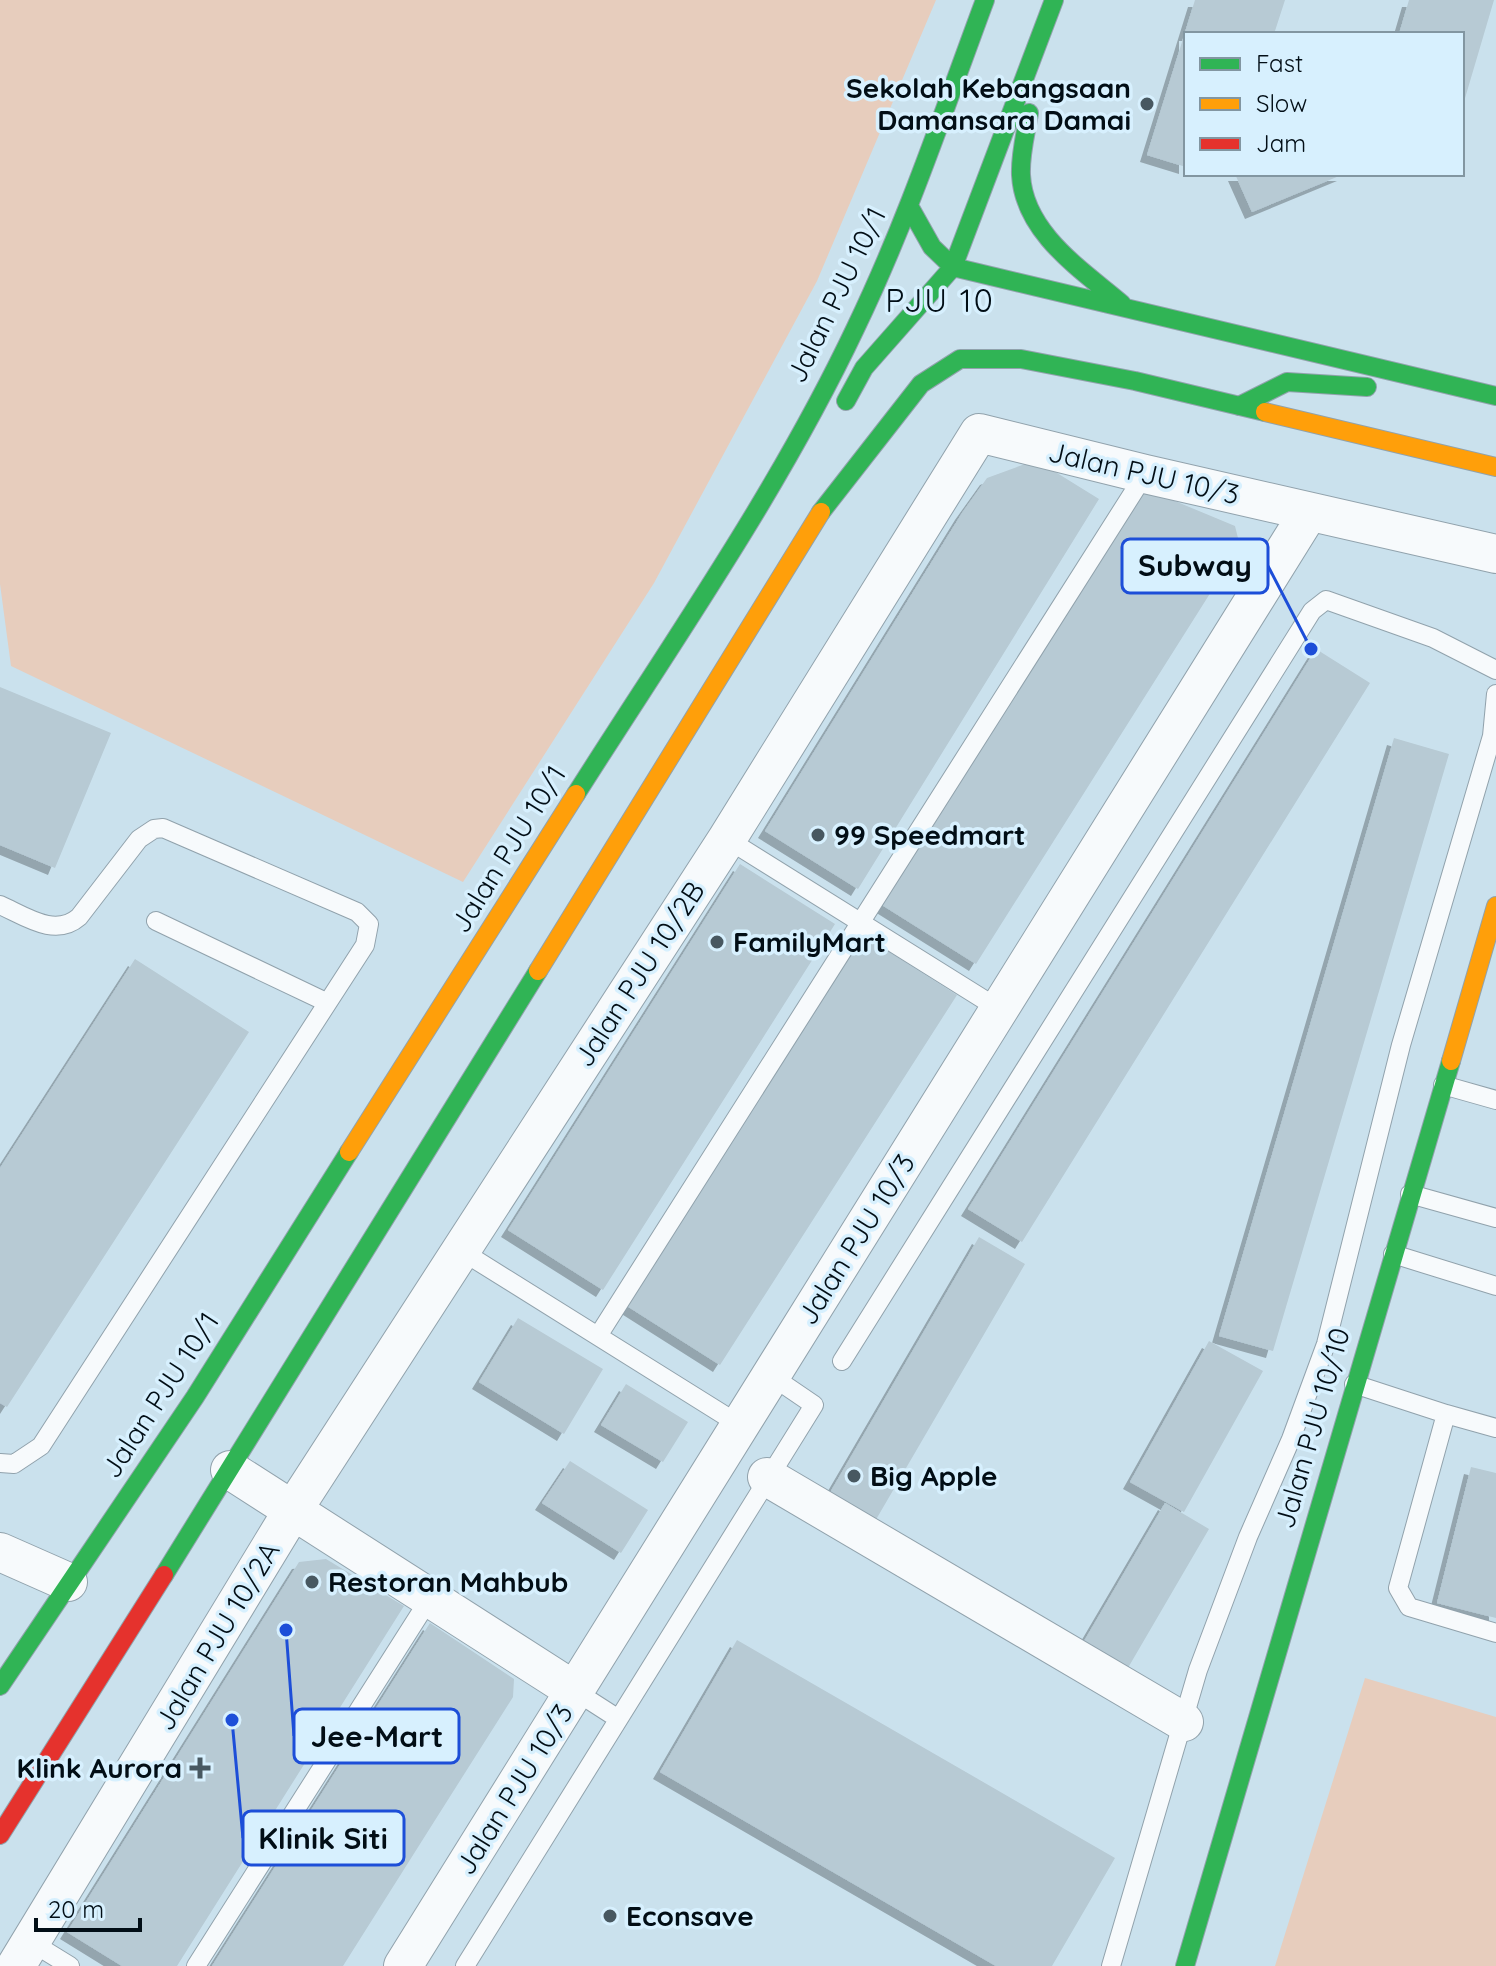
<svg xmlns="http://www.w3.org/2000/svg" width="1496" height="1966" viewBox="0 0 1496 1966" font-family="Quicksand,sans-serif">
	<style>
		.green { fill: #e7cdbd }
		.building { fill: #b7cad4; filter: url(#shadow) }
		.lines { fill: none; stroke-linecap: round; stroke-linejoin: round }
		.lane-casing { stroke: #91a2ac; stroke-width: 20 }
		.street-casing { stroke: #91a2ac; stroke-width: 40 }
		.fast-casing { stroke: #91a2ac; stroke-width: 20 }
		.slow-casing { stroke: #91a2ac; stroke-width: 20 }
		.jam-casing { stroke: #91a2ac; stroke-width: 20 }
		.lane { stroke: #f7fafc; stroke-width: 18 }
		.street { stroke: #f7fafc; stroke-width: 38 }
		.fast { stroke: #30b455; stroke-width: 18 }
		.slow { stroke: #ff9f0a; stroke-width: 18 }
		.jam { stroke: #e5322d; stroke-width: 18 }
		.poi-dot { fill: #485861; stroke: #d7f0fe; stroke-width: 3 }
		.labels { text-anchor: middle; stroke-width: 7; stroke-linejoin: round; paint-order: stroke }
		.poi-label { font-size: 28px; font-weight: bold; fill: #020e16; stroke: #d7f0fe; text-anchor: start }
		.street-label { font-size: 28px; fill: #020e16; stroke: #d7f0fe }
		.quarter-label { font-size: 32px; letter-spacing: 2px; fill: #020e16; stroke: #d7f0fe }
		.leader { fill: none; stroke: #1d4ed8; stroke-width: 3 }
		.callout-dot { fill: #1d4ed8; stroke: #d7f0fe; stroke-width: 3 }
		.callout { fill: #d7f0fe; stroke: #1d4ed8; stroke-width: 3 }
		.callout-label { font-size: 30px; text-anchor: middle; font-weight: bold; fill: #020e16 }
	</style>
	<defs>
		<filter id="shadow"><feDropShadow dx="-7" dy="7" stdDeviation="0" flood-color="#0004"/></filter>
	</defs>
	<rect width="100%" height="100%" fill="#cae1ed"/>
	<path class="green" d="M0,0H936L817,281L654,583L463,882L11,666L0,584Z
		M1365,1678L1496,1717V1966H1275Z"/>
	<path class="building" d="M1195,0H1285L1274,34H1186V167L1147,155Z
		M1409,0H1494L1463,105L1462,34H1399Z
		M1235,174H1344L1252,212Z
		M1036,460L1099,499L858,889L765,831L962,513L987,478Z
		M1146,489L1235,526L1240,546L976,964L882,905Z
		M1316,649L1370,683L1022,1242L968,1209Z
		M0,687L111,733L55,868L0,845Z
		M1394,738L1449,754L1273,1351L1219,1336Z
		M740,864L835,924L603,1290L508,1230Z
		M864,936L957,995L720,1365L627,1306Z
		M135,959L249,1032L7,1407L0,1403V1168Z
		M979,1237L1025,1264L874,1523L828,1496Z
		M518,1318L603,1369L564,1434L479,1382Z
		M1209,1341L1263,1371L1184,1512L1130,1482Z
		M626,1384L688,1422L663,1462L601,1425Z
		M570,1461L648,1510L621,1553L542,1503Z
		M1471,1467L1496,1473V1618L1437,1603Z
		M1165,1503L1209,1529L1125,1673L1080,1648Z
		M326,1559L404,1606L177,1966H122L67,1932L299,1562Z
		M430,1623L514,1679L513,1697L432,1825L343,1966H212Z
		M737,1640L1115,1858L1052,1966H996L660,1772Z"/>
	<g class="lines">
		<defs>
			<path id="lane" d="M727,839L999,1009
				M0,905C25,916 55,938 79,917L139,839L154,829L163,828L357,912L369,924L365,945L41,1446L14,1464L0,1463
				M156,921L326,1002
				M1443,1085L1496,1100
				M1410,1194L1496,1218
				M460,1250L740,1425
				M1393,1254L1496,1286
				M598,1336L1145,474
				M842,1361L1312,611L1326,600L1433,638L1496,670
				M1354,1384L1446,1414L1398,1588L1409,1607L1496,1633
				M1446,1414L1496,1428
				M575,1691L617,1718
				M31,1942L70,1966
				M196,1966L430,1598
				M465,1966L814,1405L770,1375
				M1111,1966L1198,1670L1248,1537L1291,1439L1326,1344L1401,1045L1492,736L1496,694"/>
			<path id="street" d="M230,1470L575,1691
				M767,1477L1184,1722
				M0,1552L68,1582
				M16,1966L293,1510L727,839L979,433L1145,474L1496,554
				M403,1966L1309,512"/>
			<path id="fast" d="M1029,113C1026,133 1020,154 1021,175C1024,233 1082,270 1122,304
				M909,206L932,247L953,267L1496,396
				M846,401L864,368L953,267L1054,0
				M1239,406L1287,382L1367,387
				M821,512L921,384L960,359H1021L1135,381L1265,412
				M576,794C673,641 779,490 856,327C907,221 944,110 985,0
				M164,1575L538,971
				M0,1686L195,1397L349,1152
				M1185,1966L1451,1061"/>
			<path id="slow" d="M1265,412L1496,467
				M538,971L821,512
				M1451,1061L1496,906
				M349,1152L576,794"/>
			<path id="jam" d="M0,1835L164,1575"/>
		</defs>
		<use href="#lane" class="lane-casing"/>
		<use href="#street" class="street-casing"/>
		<use href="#fast" class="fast-casing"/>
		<use href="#slow" class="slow-casing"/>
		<use href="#jam" class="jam-casing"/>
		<use href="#lane" class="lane"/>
		<use href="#street" class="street"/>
		<use href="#fast" class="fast"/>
		<use href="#slow" class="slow"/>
		<use href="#jam" class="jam"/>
	</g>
	<g class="poi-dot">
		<circle cx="1147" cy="104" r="8"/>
		<circle cx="818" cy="835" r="8"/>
		<circle cx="717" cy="942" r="8"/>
		<circle cx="854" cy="1476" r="8"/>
		<circle cx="312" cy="1582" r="8"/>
		<path d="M196 1756h8v8h8v8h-8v8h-8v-8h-8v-8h8z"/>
		<circle cx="610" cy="1916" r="8"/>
	</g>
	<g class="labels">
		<g class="poi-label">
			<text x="1131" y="98" text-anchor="end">Sekolah Kebangsaan<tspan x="1131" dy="32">Damansara Damai</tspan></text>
			<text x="834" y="845">99 Speedmart</text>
			<text x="733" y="952">FamilyMart</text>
			<text x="870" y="1486">Big Apple</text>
			<text x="328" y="1592">Restoran Mahbub</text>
			<text x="182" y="1778" text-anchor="end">Klink Aurora</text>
			<text x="626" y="1926">Econsave</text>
		</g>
		<g class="street-label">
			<text transform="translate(836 295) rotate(-64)" y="10">Jalan PJU 10/1</text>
			<text transform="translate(1144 473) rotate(13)" y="10">Jalan PJU 10/3</text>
			<text transform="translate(508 849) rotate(-58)" y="10">Jalan PJU 10/1</text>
			<text transform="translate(639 974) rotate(-57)" y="10">Jalan PJU 10/2B</text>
			<text transform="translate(856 1239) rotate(-58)" y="10">Jalan PJU 10/3</text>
			<text transform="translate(160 1395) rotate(-57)" y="10">Jalan PJU 10/1</text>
			<text transform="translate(1312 1428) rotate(-74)" y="10">Jalan PJU 10/10</text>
			<text transform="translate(217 1636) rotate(-59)" y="10">Jalan PJU 10/2A</text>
			<text transform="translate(514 1789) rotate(-58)" y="10">Jalan PJU 10/3</text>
		</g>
		<g class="quarter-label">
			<text x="940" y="312">PJU 10</text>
		</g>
	</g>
	<path class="leader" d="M1311 649L1268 566M286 1630L294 1736M232 1720L243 1838"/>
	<g class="callout-dot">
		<circle cx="1311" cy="649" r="8"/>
		<circle cx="286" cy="1630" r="8"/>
		<circle cx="232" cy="1720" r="8"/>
	</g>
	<g class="callout">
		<rect x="1122" y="539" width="146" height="54" rx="8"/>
		<rect x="294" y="1709" width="165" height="54" rx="8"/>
		<rect x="243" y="1811" width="161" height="54" rx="8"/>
	</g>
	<g class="callout-label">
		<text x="1195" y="576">Subway</text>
		<text x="377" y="1747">Jee-Mart</text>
		<text x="323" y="1849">Klinik Siti</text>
	</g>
	<rect x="1184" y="32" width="280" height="144" fill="#d7f0fe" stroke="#8296a1" stroke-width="2"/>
	<rect x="1200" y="58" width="40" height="12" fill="#30b455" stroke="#8296a1" stroke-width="2"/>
	<text x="1256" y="72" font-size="24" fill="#020e16">Fast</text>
	<rect x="1200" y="98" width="40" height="12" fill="#ff9f0a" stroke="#8296a1" stroke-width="2"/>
	<text x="1256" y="112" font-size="24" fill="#020e16">Slow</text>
	<rect x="1200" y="138" width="40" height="12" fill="#e5322d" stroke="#8296a1" stroke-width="2"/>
	<text x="1256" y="152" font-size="24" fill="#020e16">Jam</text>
	<path d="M36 1918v12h104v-12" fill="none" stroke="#020e16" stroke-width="4"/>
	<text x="48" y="1918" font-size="24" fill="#020e16" stroke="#d7f0fe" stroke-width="6" paint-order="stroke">20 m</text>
</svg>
